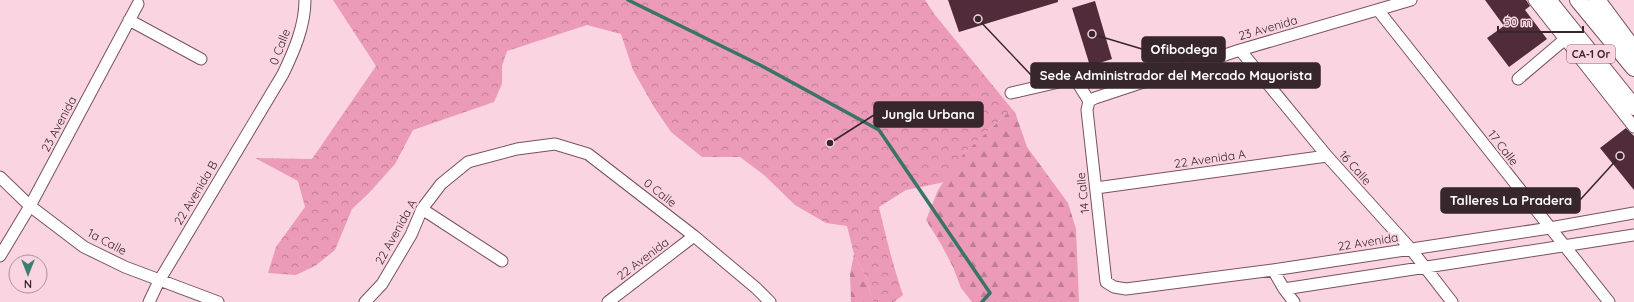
<svg xmlns="http://www.w3.org/2000/svg" width="1634" height="302" viewBox="0 0 1634 302" font-family="Quicksand,sans-serif">
	<style>
		.forest { fill: url(#forest-firs) }
		.park { fill: url(#park-crowns) }
		.lines { fill: none; stroke-linecap: round; stroke-linejoin: round }
		.stream { stroke: #387468; stroke-width: 3.5 }
		.building { fill: #502c3a }
		.minor-casing { stroke: #795260; stroke-width: 13 }
		.highway-casing { stroke: #795260; stroke-width: 18 }
		.minor { stroke: #fff; stroke-width: 11 }
		.highway { stroke: #fff; stroke-width: 16 }
		.labels { text-anchor: middle; stroke-width: 4; stroke-linejoin: round; paint-order: stroke }
		.shield { fill: #fad5e1; stroke: #725a62; stroke-width: 1 }
		.shield-label { font-size: 11px; font-weight: bold; fill: #37262c }
		.street-label { font-size: 12px; fill: #37262c; stroke: #fad5e1 }
		.leader { fill: none; stroke: #37262c; stroke-width: 1.5 }
		.callout-dot { fill: #37262c; stroke: #fad5e1; stroke-width: 1.5 }
		.callout { fill: #37262c; stroke: #37262c; stroke-width: 1.5 }
		.callout-label { font-size: 13px; text-anchor: middle; font-weight: bold; fill: #fff }
	</style>
	<defs>
		<pattern id="forest-firs" width="22" height="20" patternUnits="userSpaceOnUse"><rect width="22" height="20" fill="#eb9ab8"/><path d="M5 1l3.5 6h-7zM16 11l3.5 6h-7z" fill="#bf7d96"/></pattern>
		<pattern id="park-crowns" width="20" height="18" patternUnits="userSpaceOnUse"><rect width="20" height="18" fill="#eb9ab8"/><path d="M2 6a3 3 0 1 1 6 0M12 15a3 3 0 1 1 6 0" fill="none" stroke="#bf7d96"/></pattern>
	</defs>
	<rect width="100%" height="100%" fill="#fad5e1"/>
	<path class="forest" d="M1012,109L1015,112L1027,147L1068,203L1076,229L1079,302H972L961,288L953,267L941,244L926,220L938,190L963,154Z
		M854,254L866,277L873,302H851L850,274Z"/>
	<path class="park" d="M333,0H925L935,15L1012,109L963,154L945,182L906,190L879,207C886,237 893,266 903,295L894,302H873L866,277L854,254L847,226L826,223L795,205L764,175L740,157H702L671,132L654,107L633,70L621,34L587,25L507,51L502,66V84L494,102L413,130L395,164L369,193L352,209L335,250L315,266L296,275L268,273L276,247L305,207L298,181L255,158L312,159L376,66Z"/>
	<g class="lines">
		<path class="stream" d="M628,0L760,65L879,130L990,293L982,302"/>
	</g>
	<path class="building" d="M948,0H1058V2L959,32Z
		M1485,0H1526L1530,6L1525,10L1547,39L1509,67L1487,38L1504,26Z
		M1095,1L1112,59L1090,66L1072,8Z
		M1626,128L1634,136V190L1600,148Z"/>
	<g class="lines">
		<defs>
			<path id="minor" d="M1534,0L1634,127
				M1378,10L1609,302
				M129,20L201,59
				M1240,50L1327,156L1410,248L1452,302
				M1518,79L1571,34
				M1011,93L1072,79L1079,85L1089,101
				M1089,101L1087,110L1106,282L1114,287L1126,289L1273,270L1550,228L1634,213
				M1089,101L1095,98L1240,50L1411,0
				M0,177L30,206L84,247L125,267L218,302
				M1096,188L1327,156
				M422,209L502,261
				M0,256L30,206L138,4
				M1273,270L1284,289L1294,302
				M1284,289L1634,235
				M149,302L159,281L283,74C294,51 305,26 305,0
				M365,302L382,284L411,235L422,209L441,184L468,162L517,149L555,144L588,154L694,236L756,288L770,302
				M608,302L694,236"/>
			<path id="highway" d="M1548,0L1634,107
				M1578,0L1634,68
				M1597,0L1634,50"/>
		</defs>
		<use href="#minor" class="minor-casing"/>
		<use href="#highway" class="highway-casing"/>
		<use href="#minor" class="minor"/>
		<use href="#highway" class="highway"/>
	</g>
	<g class="labels">
		<rect class="shield" x="1567" y="45" width="48" height="18" rx="3"/>
		<g class="shield-label">
			<text x="1591" y="58">CA-1 Or</text>
		</g>
		<g class="street-label">
			<text transform="translate(1268 28) rotate(-16)" y="4">23 Avenida</text>
			<text transform="translate(280 47) rotate(-69)" y="4">0 Calle</text>
			<text transform="translate(59 124) rotate(-62)" y="4">23 Avenida</text>
			<text transform="translate(1503 148) rotate(52)" y="4">17 Calle</text>
			<text transform="translate(1210 159) rotate(-8)" y="4">22 Avenida A</text>
			<text transform="translate(1355 168) rotate(48)" y="4">16 Calle</text>
			<text transform="translate(196 193) rotate(-59)" y="4">22 Avenida B</text>
			<text transform="translate(660 193) rotate(38)" y="4">0 Calle</text>
			<text transform="translate(1083 193) rotate(-96)" y="4">14 Calle</text>
			<text transform="translate(396 232) rotate(-61)" y="4">22 Avenida A</text>
			<text transform="translate(107 242) rotate(28)" y="4">1a Calle</text>
			<text transform="translate(1368 242) rotate(-9)" y="4">22 Avenida</text>
			<text transform="translate(643 259) rotate(-37)" y="4">22 Avenida</text>
		</g>
	</g>
	<path class="leader" d="M1092 34L1142 49M978 19L1031 75M830 143L874 115M1620 156L1580 200"/>
	<g class="callout-dot">
		<circle cx="1092" cy="34" r="4"/>
		<circle cx="978" cy="19" r="4"/>
		<circle cx="830" cy="143" r="4"/>
		<circle cx="1620" cy="156" r="4"/>
	</g>
	<g class="callout">
		<rect x="1142" y="37" width="83" height="25" rx="4"/>
		<rect x="1031" y="63" width="289" height="25" rx="4"/>
		<rect x="874" y="102" width="109" height="25" rx="4"/>
		<rect x="1441" y="188" width="139" height="25" rx="4"/>
	</g>
	<g class="callout-label">
		<text x="1184" y="54">Ofibodega</text>
		<text x="1176" y="80">Sede Administrador del Mercado Mayorista</text>
		<text x="928" y="119">Jungla Urbana</text>
		<text x="1511" y="205">Talleres La Pradera</text>
	</g>
	<g transform="translate(28 274) rotate(180)"><circle r="19" fill="#fad5e1" stroke="#ac8f99"/>
	<path d="M0-3L7 15L0 10L-7 15Z" fill="#3d7f6f"/>
	<text y="-6" font-size="11" font-weight="bold" text-anchor="middle" fill="#37262c">N</text>
	</g>
	<path d="M1498 26v6h85v-6" fill="none" stroke="#37262c" stroke-width="2"/>
	<text x="1504" y="26" font-size="12" fill="#37262c" stroke="#fad5e1" stroke-width="3" paint-order="stroke">50 m</text>
</svg>
